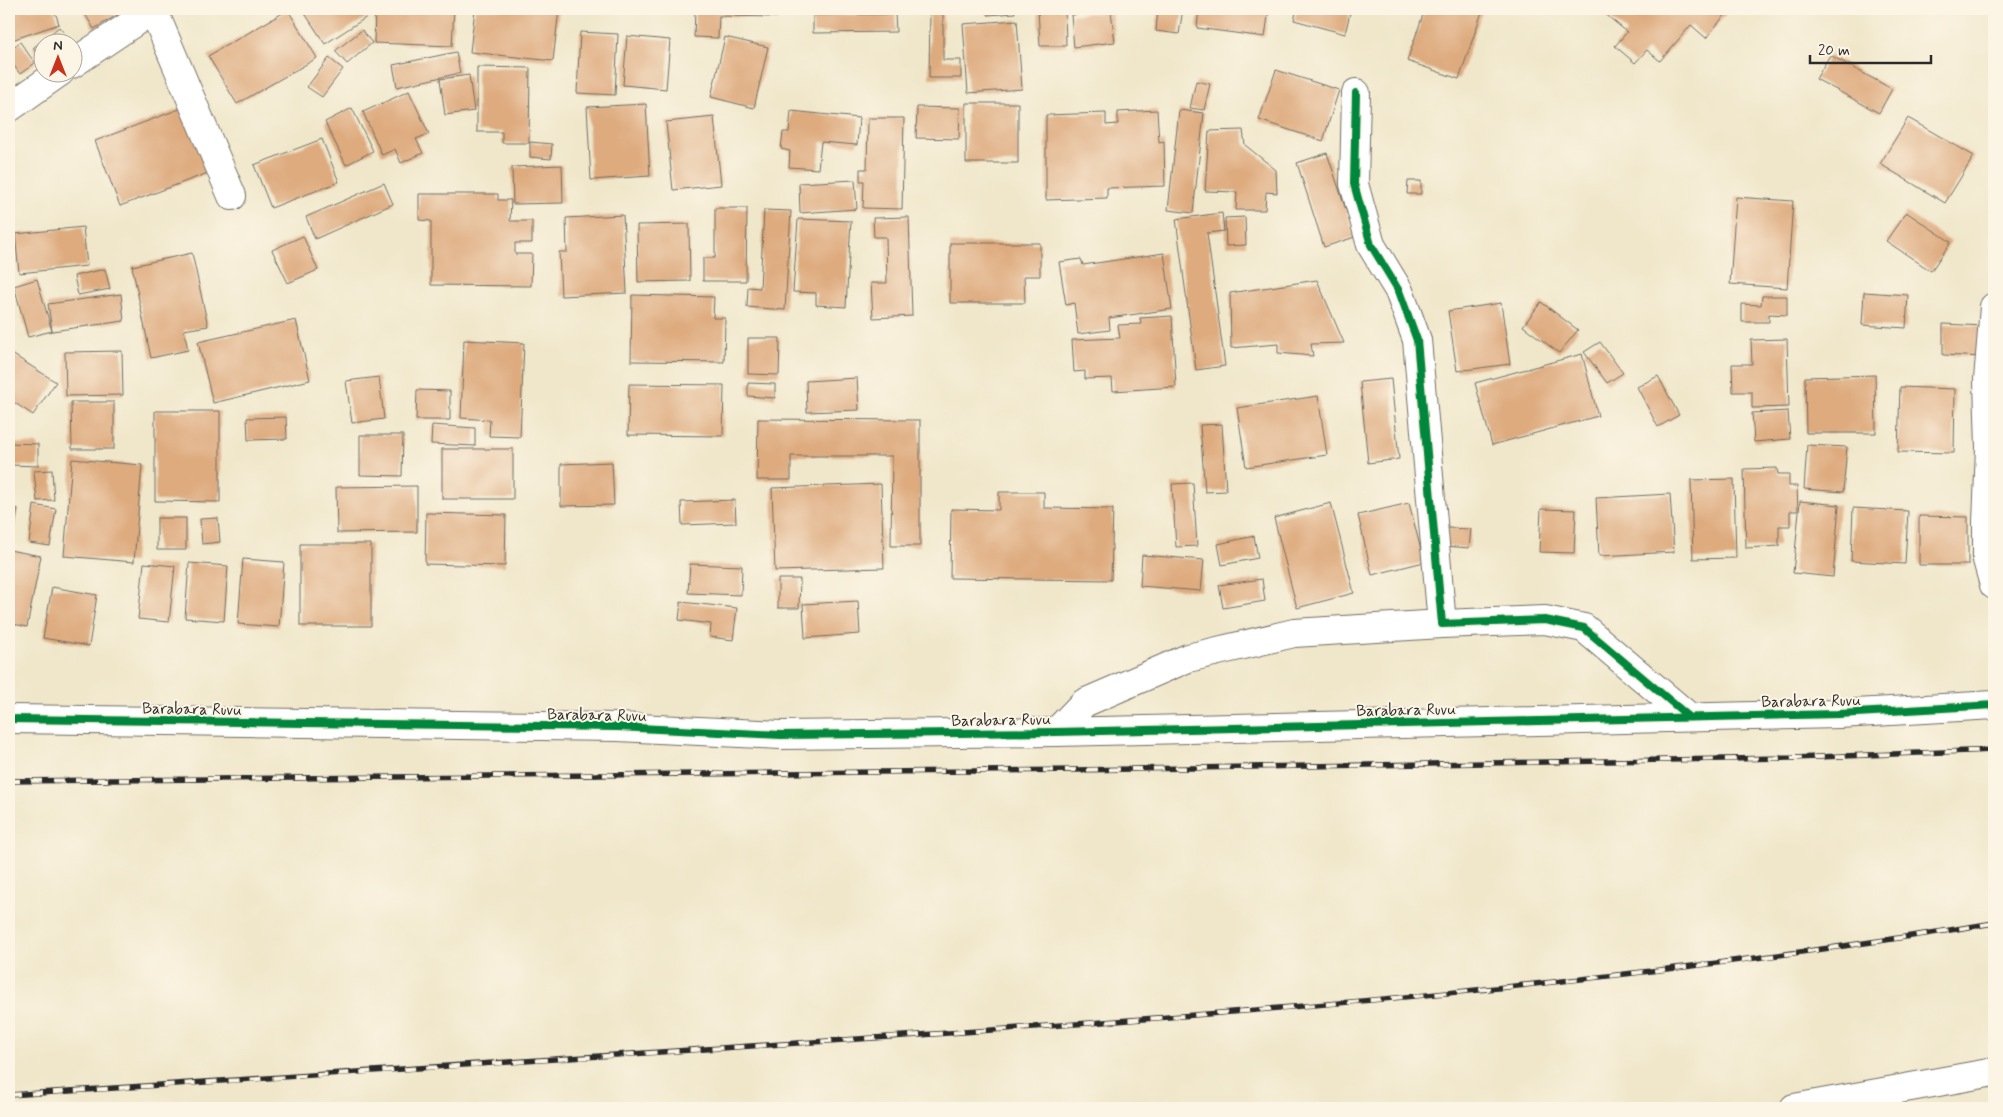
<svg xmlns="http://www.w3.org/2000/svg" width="2003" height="1117" viewBox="0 0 2003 1117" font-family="Mynerve,sans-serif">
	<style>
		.building { fill: #deab7f }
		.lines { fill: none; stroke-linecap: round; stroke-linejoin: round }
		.minor-casing { stroke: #706d63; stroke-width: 30 }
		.minor { stroke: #fff; stroke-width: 28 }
		.rail-casing { stroke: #2b2b2b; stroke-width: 5.5 }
		.rail { stroke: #fcf5e5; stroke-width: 4; stroke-dasharray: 11; stroke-linecap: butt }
		.cycleway-casing { stroke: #fcf5e5; stroke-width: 11 }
		.cycleway { stroke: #00873e; stroke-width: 8 }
		.labels { text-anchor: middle; stroke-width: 4; stroke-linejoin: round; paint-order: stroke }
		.street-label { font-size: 16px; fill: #2b2b2b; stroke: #fcf5e5 }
	</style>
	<rect width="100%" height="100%" fill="#fcf5e5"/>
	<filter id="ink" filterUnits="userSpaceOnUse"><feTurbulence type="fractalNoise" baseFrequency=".02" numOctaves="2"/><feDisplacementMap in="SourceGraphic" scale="10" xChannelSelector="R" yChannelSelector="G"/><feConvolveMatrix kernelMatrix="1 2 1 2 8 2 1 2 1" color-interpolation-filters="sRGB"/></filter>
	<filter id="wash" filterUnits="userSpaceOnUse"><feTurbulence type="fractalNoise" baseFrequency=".0096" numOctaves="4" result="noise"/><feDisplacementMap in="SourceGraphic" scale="20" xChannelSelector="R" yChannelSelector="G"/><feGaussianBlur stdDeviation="1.12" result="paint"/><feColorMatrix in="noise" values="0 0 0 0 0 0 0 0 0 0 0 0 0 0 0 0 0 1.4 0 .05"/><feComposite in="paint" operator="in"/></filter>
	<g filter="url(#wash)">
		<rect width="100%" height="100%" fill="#f0e7cb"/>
		<g id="blocks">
			<path class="building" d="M9,9H54L59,24L9,41Z
				M82,9H127L94,29Z
				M302,9H366L370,15L325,44Z
				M375,9H454L452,46L374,43Z
				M475,9H559L553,61L470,52Z
				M695,9H778V17L719,16L718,38L694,37Z
				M930,9H943V60H961V78H929Z
				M988,9H1014L1015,13L988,15Z
				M1038,9H1065L1066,46H1040Z
				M1158,9H1183L1179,34L1156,31Z
				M1199,9H1269L1265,37L1197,28Z
				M1297,9H1351L1345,34L1294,20Z
				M1425,9H1483L1459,79L1407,61Z
				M1608,9H1730L1706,38L1691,25L1660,61L1647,50L1635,63L1615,46L1627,32L1604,13Z
				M288,10L317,58L237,104L208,56Z
				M1111,11L1115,42L1074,47L1071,15Z
				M895,14L896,32L813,33V15Z
				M1017,20L1022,89L968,93L963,24Z
				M59,27L72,42H42V60L33,48Z
				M362,30L372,43L347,64L335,51Z
				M580,32L618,34L615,95L577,93Z
				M627,36L670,40L666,89L623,85Z
				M725,37L768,47L754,108L711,97Z
				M20,42L35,63L20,74L9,59V51Z
				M456,52L460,73L397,87L393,65Z
				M1830,55L1892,89L1879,113L1816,79Z
				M329,58L343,69L322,97L307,87Z
				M477,67L530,68L529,143H502V132H477Z
				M1276,70L1339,90L1323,141L1259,120Z
				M469,75L474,111L445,115L440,79Z
				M1196,81L1210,84L1204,110L1190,108Z
				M409,91L429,134L416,139L423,153L401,163L395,149L382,155L363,112Z
				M966,103H1018V163H966Z
				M646,104L650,176L591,180L587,107Z
				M917,107L960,108L959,139L916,138Z
				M182,108L208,173L120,206L95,141Z
				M352,108L373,151L346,165L325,122Z
				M1157,110L1159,142L1164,141L1165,186L1107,188V198L1046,200V115L1106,113V125L1118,124V112Z
				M1179,110L1204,113L1193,213L1168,210Z
				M791,111L859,118L857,145L821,142L818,169L789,167L790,151L781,149L783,132H789Z
				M714,117L721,185L673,190L666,122Z
				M868,118H904L902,209L863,208L864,181H860V169H867Z
				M1908,118L1974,156L1945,203L1880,164Z
				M1243,130L1245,145L1276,170L1277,193L1266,192L1265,210H1236L1237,192L1205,191L1209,131Z
				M322,139L339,182L271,208L254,165Z
				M530,142L552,144L551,159L530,157Z
				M1327,153L1355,237L1324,247L1297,163Z
				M562,165L563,203L513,204L512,167Z
				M855,180L857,209L800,213L799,183Z
				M1408,181H1421V194H1407Z
				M384,183L393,204L315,239L306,217Z
				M419,194H498V200H511L510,221H532V243H515V254H532L531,286L431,285V221L419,220Z
				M1736,197L1793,201L1787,288L1730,284Z
				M715,208H747L746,281H703V258H715Z
				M764,210L791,211L785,310L747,307L748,287L760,288Z
				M1906,212L1951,242L1931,271L1886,241Z
				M1222,213L1224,231L1207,233L1225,366L1196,370L1176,219Z
				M623,215L627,293L561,296L559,252H567L566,218Z
				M909,217L912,316L873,318L871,283H887L886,237H874L873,218Z
				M1245,217L1246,245L1226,246L1225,218Z
				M798,219L851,221L846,307L816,305V293L793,292Z
				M689,224L690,281L638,282L637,225Z
				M83,227L87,266L19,273L15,234Z
				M303,236L318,270L288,283L272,250Z
				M950,243H1040V276H1024L1025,303H950Z
				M192,253L208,326L184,330L188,350L151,358L132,266Z
				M1164,253L1172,309L1109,318L1110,330L1078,334L1074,303L1066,305L1059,262L1081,259L1083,265Z
				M105,269L110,289L78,295L74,276Z
				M37,279L52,331L28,337L14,286Z
				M1317,280L1344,343L1311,344L1313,356L1278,353V344L1231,348L1230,293Z
				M1864,292L1908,295L1906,328L1862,325Z
				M121,294L124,321L52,331L48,304Z
				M632,295L714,297L713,318H725L724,362L631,361Z
				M1762,296H1787V315L1769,314V322H1742V304L1761,305Z
				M1541,302L1578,330L1559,353L1523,326Z
				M1501,303L1510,364L1457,371L1448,311Z
				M1172,316L1176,387L1113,391L1112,378L1085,379V371L1074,372L1072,340L1120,338L1118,325L1141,324L1140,318Z
				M296,320L310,380L213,403L198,342Z
				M1943,324L1984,326L1983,357L1943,355Z
				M748,338H780L779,375L748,374Z
				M1787,339L1789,407L1752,408V392H1733L1732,364H1752L1751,340Z
				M464,340L524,343L520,437L489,436L490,420L461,418Z
				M1600,342L1623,373L1607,383L1584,352Z
				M122,351L123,395L66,396L65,352Z
				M9,352L56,382L33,415L9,399Z
				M1582,354L1598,416L1492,445L1475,383Z
				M1875,375L1876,433H1806L1805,377Z
				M1658,376L1679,415L1658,427L1637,387Z
				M379,377L384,419L352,423L346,381Z
				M857,378L859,410L807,412L806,381Z
				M1391,379L1399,459L1368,463L1360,382Z
				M748,383L775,384V398L748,396Z
				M629,384L724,385L723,436L628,435Z
				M1900,387L1955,389L1954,453L1898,452Z
				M417,390L450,391V420H416Z
				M1318,396L1327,455L1246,467L1237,408Z
				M71,402H114V449H72Z
				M155,411H220V502L155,501Z
				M1788,411L1790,439L1754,442L1752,413Z
				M286,417L287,439L248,440L247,418Z
				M758,419L920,420V546H891L892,456H791V480H757Z
				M1222,424L1226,491L1205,492L1200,425Z
				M432,425L475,428V446L431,444Z
				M360,435H403L402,476L360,475Z
				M9,443L38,444V466L9,465Z
				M1807,445L1847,447L1843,492L1804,489Z
				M442,449H513V499H442Z
				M72,459L142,465L134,562L64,556Z
				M612,462L614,505L561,506V464Z
				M1777,468L1778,474H1789V486H1797L1798,511H1790V526H1779V546L1746,548L1744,469Z
				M52,470L54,500L37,501L34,471Z
				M1734,479L1736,558L1693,559L1691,480Z
				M1193,483L1197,546L1176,547L1172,484Z
				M881,484L884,568L775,571L772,488Z
				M417,486V532L337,533L336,487Z
				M999,492H1044V508L1113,509L1111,580L950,578L951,509L999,510Z
				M1670,494L1674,552L1599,556L1596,498Z
				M735,500L736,523L682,525L681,502Z
				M1800,501L1839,505L1833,577L1793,573Z
				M1331,503L1354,593L1297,608L1274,518Z
				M1409,503L1424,562L1372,575L1358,515Z
				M34,505L56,509L50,546L29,543Z
				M9,507L18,509L12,541L9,540Z
				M1853,508L1908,511L1905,564L1851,561Z
				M1541,509L1576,510L1574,553L1539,552Z
				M426,513L506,515L505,566L425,564Z
				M1919,516L1968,517V565H1919Z
				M157,518H186V550H157Z
				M218,518L220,542L202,544L200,519Z
				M1446,528L1471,529L1469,548L1445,546Z
				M1254,536L1258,558L1222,565L1218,544Z
				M300,544H371V626H300Z
				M9,550L41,556L27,627L9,623Z
				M1142,555L1204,560L1201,591L1140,586Z
				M243,559L284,562L279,627L238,624Z
				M144,563L175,566L169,622L138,619Z
				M189,563L228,566L224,621L185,618Z
				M690,564L742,566L741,595L688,593Z
				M778,579H800L799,608H778Z
				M1262,579L1265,601L1223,608L1219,585Z
				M52,587L97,595L89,646L43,638Z
				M858,601L860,634L805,638L803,604Z
				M681,602L737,608L733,640L710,637L711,624L679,620Z"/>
		</g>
	</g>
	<g filter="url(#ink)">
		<use href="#blocks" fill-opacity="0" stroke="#706d63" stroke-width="1"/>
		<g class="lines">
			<defs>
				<path id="minor" d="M153,9L232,196
					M72,64L154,9
					M1356,93L1354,184L1371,245L1399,291L1417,340L1442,624L1545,620L1584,628L1688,716
					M9,108L60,72
					M1994,307L1988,380L1990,448L1987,522V560L1994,585
					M9,719L618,727L781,735L1056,732L1839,714L1994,705
					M1056,732L1084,703L1188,658L1294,633L1442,624
					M1794,1108L1994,1072"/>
			</defs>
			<use href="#minor" class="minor-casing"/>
			<use href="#minor" class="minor"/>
			<defs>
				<path id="rail" d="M9,781L1075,770L1793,758L1994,750
					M9,1095C292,1077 575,1058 858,1039C1238,1014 1618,985 1994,923"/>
			</defs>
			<use href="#rail" class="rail-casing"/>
			<use href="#rail" class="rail"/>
			<defs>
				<path id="cycleway" d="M1356,93L1354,184L1371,245L1399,291L1417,340L1442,624L1545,620L1584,628L1688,716
					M9,719L618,727L781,735L1056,732L1839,714L1994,705"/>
			</defs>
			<use href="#cycleway" class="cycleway-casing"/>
			<use href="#cycleway" class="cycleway"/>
		</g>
	</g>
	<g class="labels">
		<g class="street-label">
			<text transform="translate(1811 700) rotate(-1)" y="6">Barabara Ruvu</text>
			<text transform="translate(192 708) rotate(1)" y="6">Barabara Ruvu</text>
			<text transform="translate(1406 709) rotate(-1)" y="6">Barabara Ruvu</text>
			<text transform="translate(597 714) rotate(1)" y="6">Barabara Ruvu</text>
			<text transform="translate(1001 719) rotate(-1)" y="6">Barabara Ruvu</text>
		</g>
	</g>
	<rect width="2003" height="1117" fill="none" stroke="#fcf5e5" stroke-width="30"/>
	<g transform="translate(58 58)"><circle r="24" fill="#fcf5e5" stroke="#a8a49b"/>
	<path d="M0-4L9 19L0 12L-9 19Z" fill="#c8321e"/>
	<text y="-8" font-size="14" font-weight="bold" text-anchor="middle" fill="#2b2b2b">N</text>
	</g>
	<path d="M1810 55v8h121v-8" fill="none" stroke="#2b2b2b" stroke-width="2.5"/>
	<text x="1818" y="55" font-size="15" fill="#2b2b2b" stroke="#fcf5e5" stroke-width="4" paint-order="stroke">20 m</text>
</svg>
